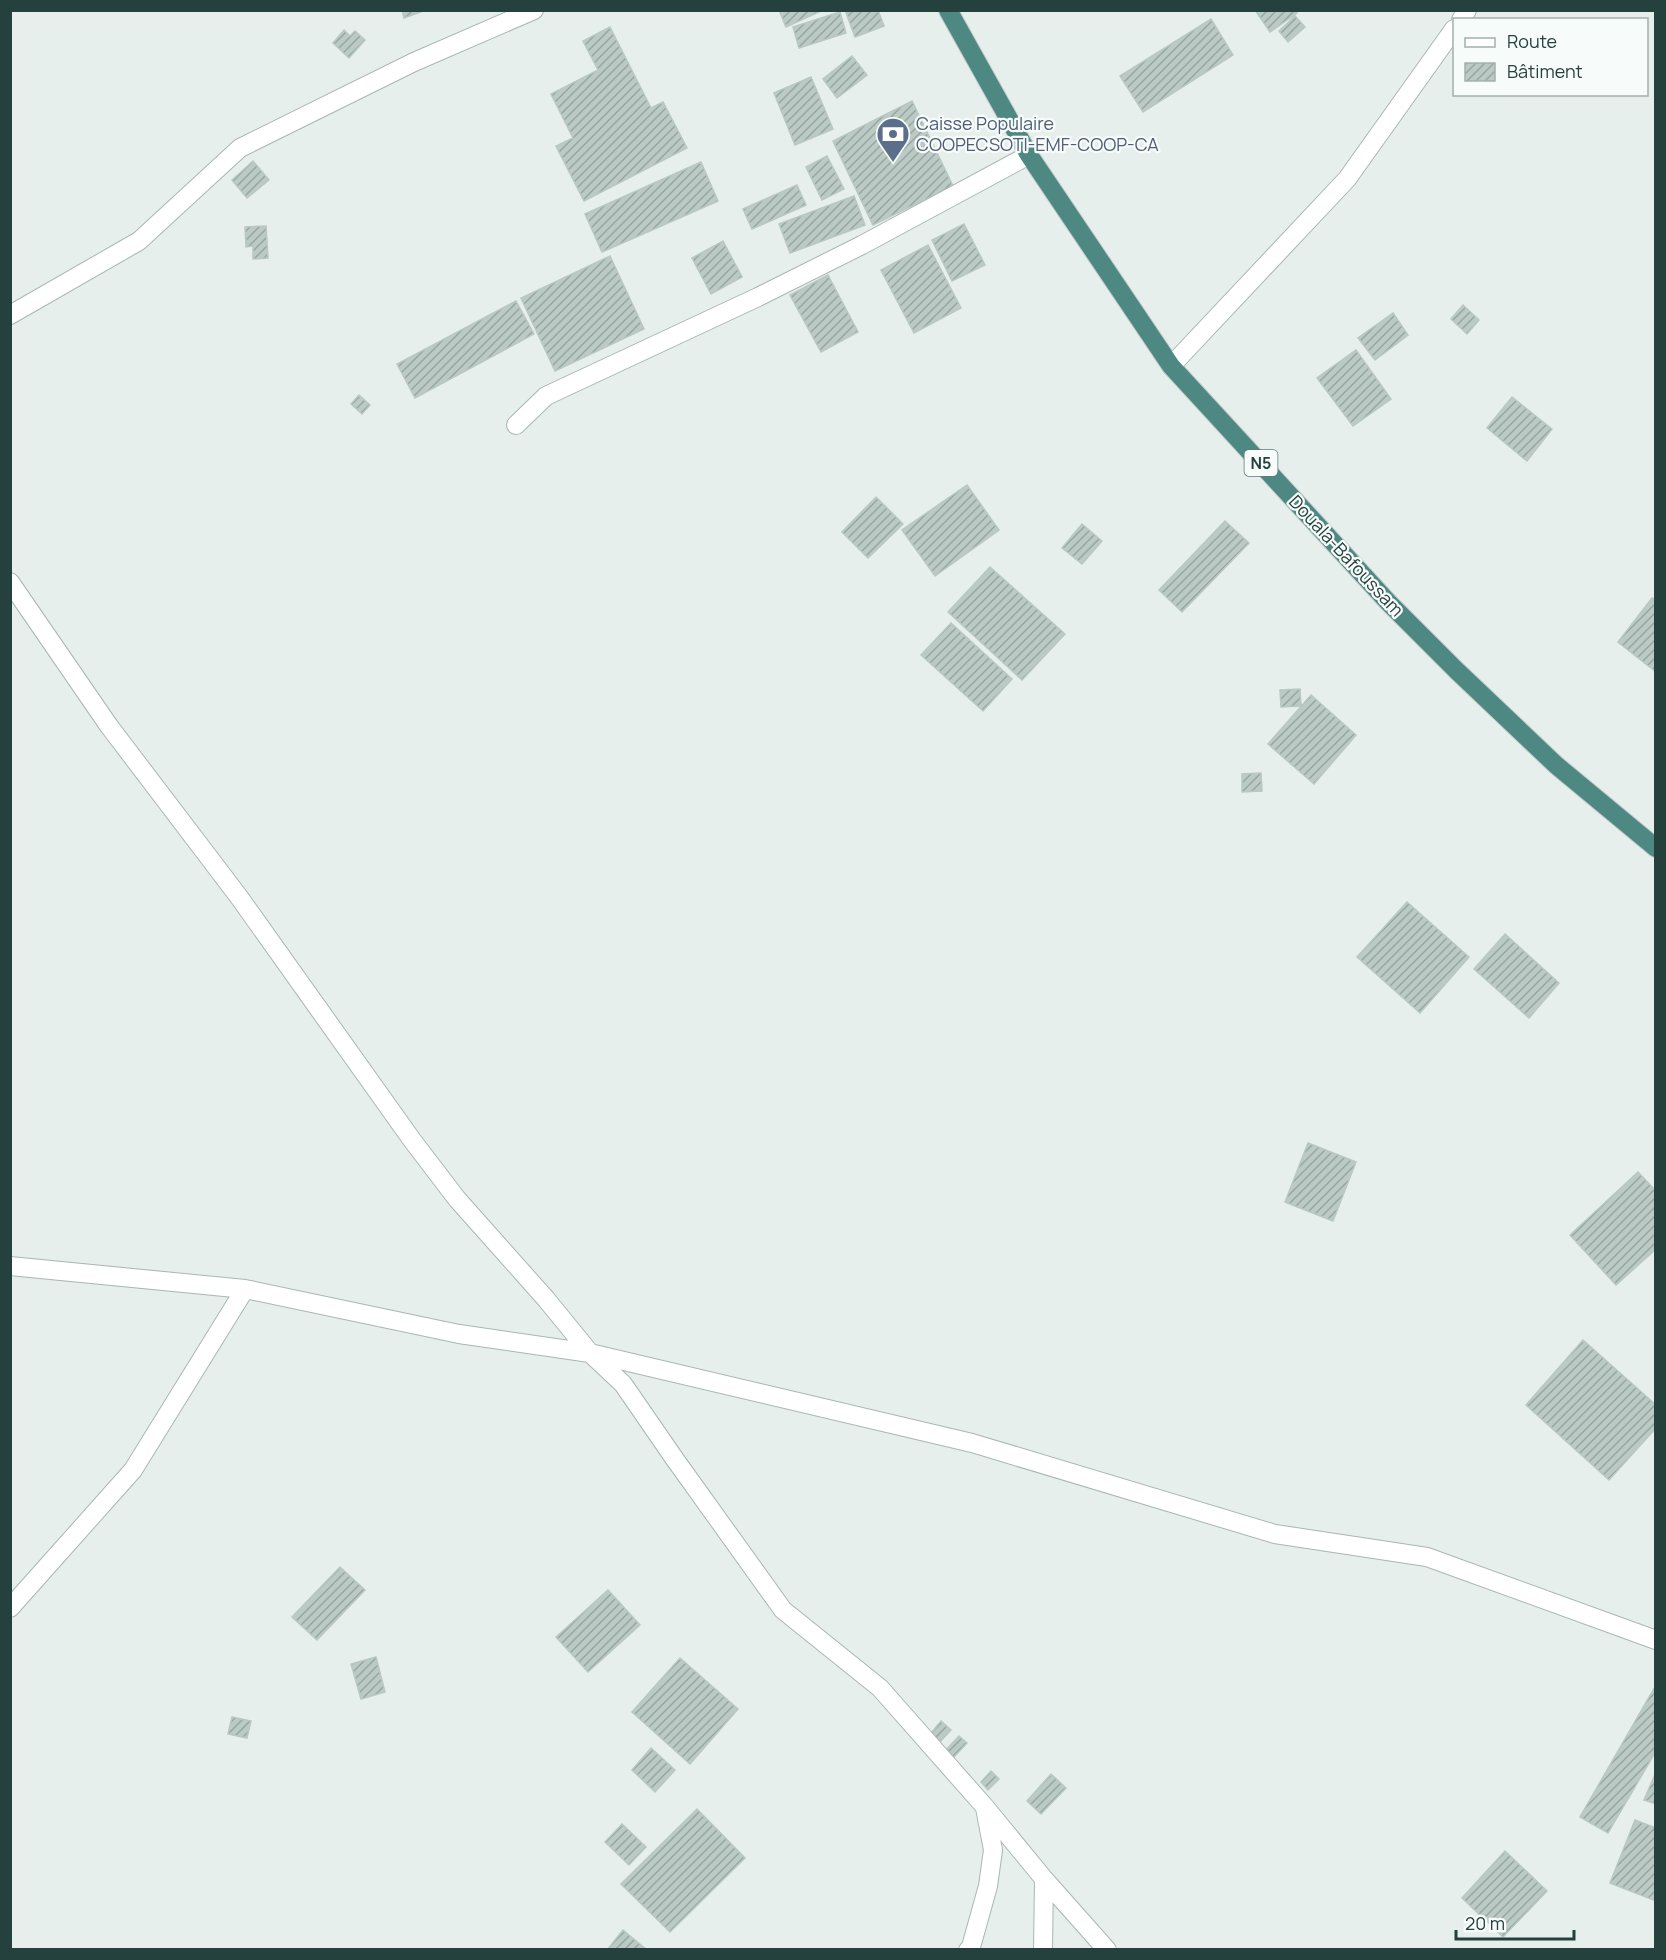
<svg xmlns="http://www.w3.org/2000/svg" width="1666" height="1960" viewBox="0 0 1666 1960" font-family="Manrope,sans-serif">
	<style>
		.building { fill: url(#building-hatch); stroke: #b9c8c4; stroke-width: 1.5 }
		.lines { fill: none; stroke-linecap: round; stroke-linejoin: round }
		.minor-casing { stroke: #a8b7b4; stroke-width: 20 }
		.trunk-casing { stroke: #c2cac9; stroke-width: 20 }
		.minor { stroke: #fff; stroke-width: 18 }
		.trunk { stroke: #4e8882; stroke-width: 18 }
		.labels { text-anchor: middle; stroke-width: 4.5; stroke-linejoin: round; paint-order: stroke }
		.shield { fill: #f7fbf9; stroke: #647975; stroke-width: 1.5 }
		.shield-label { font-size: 16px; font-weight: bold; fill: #25413d }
		.service-label { font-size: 18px; fill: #4e5e75; stroke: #f7fbf9; text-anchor: start }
		.street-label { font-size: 18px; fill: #25413d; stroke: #f7fbf9 }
	</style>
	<defs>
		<pattern id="building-hatch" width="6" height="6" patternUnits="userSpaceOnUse" patternTransform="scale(1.5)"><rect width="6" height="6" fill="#bbcac5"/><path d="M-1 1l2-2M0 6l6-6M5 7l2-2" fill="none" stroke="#98a6a1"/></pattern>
	</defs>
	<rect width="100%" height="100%" fill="#e6efec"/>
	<path class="building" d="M402,10H426L404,18Z
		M779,10H823L786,27Z
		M845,10H878L884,26L855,37Z
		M1255,10H1295L1297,13L1270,32Z
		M840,12L846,33L799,48L793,27Z
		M1295,16L1305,27L1288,42L1279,31Z
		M1211,19L1233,55L1143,112L1120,76Z
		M610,27L651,108L663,102L687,148L584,201L556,146L573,138L551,94L598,70L583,41Z
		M344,30L350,36L355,31L365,40L349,58L333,43Z
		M852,56L867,75L837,98L823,79Z
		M811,77L833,129L795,145L774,93Z
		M912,101L953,186L873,225L833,141Z
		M827,156L844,189L822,200L806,167Z
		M253,161L269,180L247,198L232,180Z
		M701,162L718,201L602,252L585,214Z
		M797,185L806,205L752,229L743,209Z
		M854,196L865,225L790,253L779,224Z
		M964,224L985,265L952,281L932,240Z
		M266,226L268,258L253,259V246L246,247L245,227Z
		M723,241L742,277L711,294L692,258Z
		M928,245L961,308L914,333L881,270Z
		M610,256L644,329L555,371L521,298Z
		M828,275L858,332L821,352L790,295Z
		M516,301L534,334L415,398L397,364Z
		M1463,305L1479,320L1467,334L1451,319Z
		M1393,313L1408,335L1375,360L1358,338Z
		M1356,350L1391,399L1353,426L1317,378Z
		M359,395L370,405L362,414L351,404Z
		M1512,397L1552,429L1527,461L1487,428Z
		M967,485L999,530L935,576L902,530Z
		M876,497L903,524L868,558L842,532Z
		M1225,521L1249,543L1182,612L1159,590Z
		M1082,524L1102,541L1082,564L1062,548Z
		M990,567L1065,634L1022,680L948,612Z
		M1652,598L1656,600V672L1618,642Z
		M951,623L1012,679L983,711L921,655Z
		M1300,689L1301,706L1281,707L1280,690Z
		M1311,695L1356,735L1314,784L1268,744Z
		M1261,773L1262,791L1242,792V774Z
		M1407,902L1469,957L1420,1013L1357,957Z
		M1505,934L1559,983L1529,1018L1474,969Z
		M1308,1143L1356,1162L1333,1221L1285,1202Z
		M1638,1172L1656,1191V1249L1616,1285L1570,1235Z
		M1583,1340L1656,1405V1428L1609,1480L1526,1405Z
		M340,1567L365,1590L317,1640L292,1617Z
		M608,1590L640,1625L588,1672L556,1637Z
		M376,1657L385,1692L361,1699L351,1664Z
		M680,1658L738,1709L690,1764L632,1712Z
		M1656,1685V1751L1608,1833L1580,1817Z
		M232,1717L251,1721L247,1738L228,1734Z
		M941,1721L951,1730L936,1746L927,1738Z
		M959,1736L967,1743L953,1758L945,1751Z
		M651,1748L675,1770L655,1792L632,1770Z
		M991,1771L999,1779L988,1790L981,1782Z
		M1656,1772V1804L1644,1800Z
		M1051,1774L1066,1788L1041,1814L1027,1801Z
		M697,1809L745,1858L670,1932L621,1884Z
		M1635,1820L1656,1828V1901L1610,1883Z
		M622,1824L646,1847L629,1865L605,1842Z
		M1505,1851L1547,1891L1503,1937L1462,1898Z
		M623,1930L647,1950H607Z"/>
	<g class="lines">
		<defs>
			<path id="minor" d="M1461,20L1467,10
				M10,315L139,241L240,148L414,62L534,10
				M1171,366L1347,179L1454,29
				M516,425L546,396L758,297L862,245L1029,155
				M10,582L109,726L239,897L412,1140L457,1199L546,1299L590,1353L623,1384L674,1458L783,1610L880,1688L985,1807L1044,1879L1107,1950
				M10,1266L245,1289L459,1334L590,1353L972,1443L1275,1534L1427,1557L1656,1640
				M10,1608L133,1470L245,1289
				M968,1950L971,1947L988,1886L993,1850L985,1808
				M1043,1950L1044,1879"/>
			<path id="trunk" d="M948,10L1029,155L1171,366L1388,602L1456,670L1556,765L1656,848"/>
		</defs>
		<use href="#minor" class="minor-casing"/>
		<use href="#trunk" class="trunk-casing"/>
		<use href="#minor" class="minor"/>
		<use href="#trunk" class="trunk"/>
	</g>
	<defs>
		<symbol id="bank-pin" viewBox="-11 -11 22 30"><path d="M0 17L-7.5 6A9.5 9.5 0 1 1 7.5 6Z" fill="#5c6f8a" stroke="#f7fbf9"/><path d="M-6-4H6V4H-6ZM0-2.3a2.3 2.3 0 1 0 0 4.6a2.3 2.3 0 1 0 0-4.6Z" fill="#fff"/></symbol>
	</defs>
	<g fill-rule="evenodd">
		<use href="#bank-pin" x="874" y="115" width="38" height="52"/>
	</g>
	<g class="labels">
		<rect class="shield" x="1244.5" y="450" width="33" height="26" rx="4.5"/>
		<g class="shield-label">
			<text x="1261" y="469">N5</text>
		</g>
		<g class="service-label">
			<text x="916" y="130">Caisse Populaire<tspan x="916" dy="21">COOPECSOTI-EMF-COOP-CA</tspan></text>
		</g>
		<g class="street-label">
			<text transform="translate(1346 556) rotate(47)" y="6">Douala-Bafoussam</text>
		</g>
	</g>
	<rect width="1666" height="1960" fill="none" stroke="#25413d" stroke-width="24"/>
	<rect x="1453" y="18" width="195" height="78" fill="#f7fbf9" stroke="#a3b1ae" stroke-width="1.5"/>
	<rect x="1465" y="38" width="30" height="9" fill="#ffffff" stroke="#a3b1ae" stroke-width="1.5"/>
	<text x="1507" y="48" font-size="18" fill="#25413d">Route</text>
	<rect x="1465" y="63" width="30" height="18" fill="url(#building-hatch)" stroke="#a3b1ae" stroke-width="1.5"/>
	<text x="1507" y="78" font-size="18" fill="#25413d">Bâtiment</text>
	<path d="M1456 1930v9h118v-9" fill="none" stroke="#25413d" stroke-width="3"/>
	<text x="1465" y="1930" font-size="18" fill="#25413d" stroke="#f7fbf9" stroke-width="4.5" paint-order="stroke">20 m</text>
</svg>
